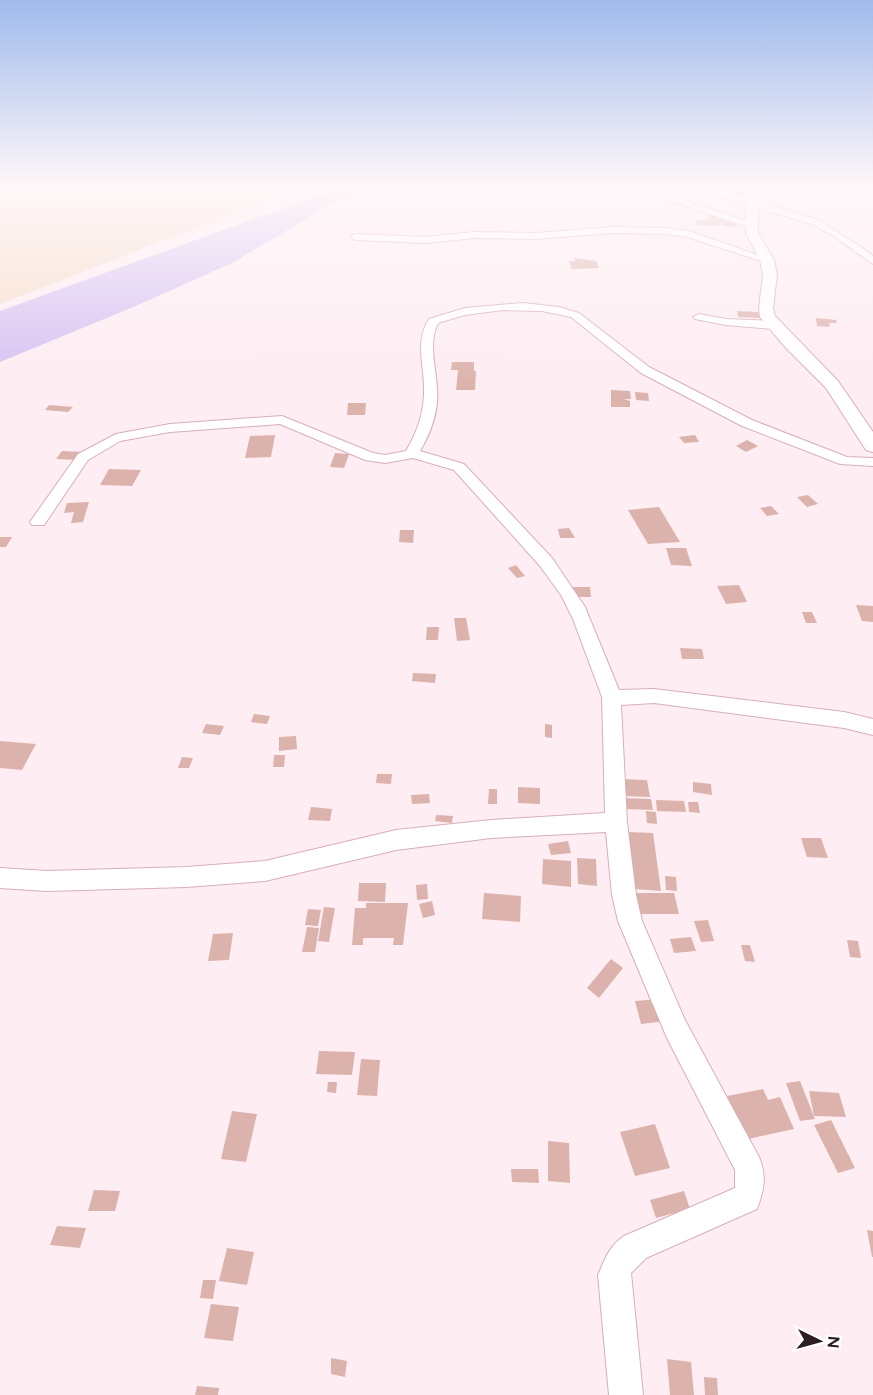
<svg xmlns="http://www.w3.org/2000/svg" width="873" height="1395" viewBox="0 0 873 1395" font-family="Figtree,sans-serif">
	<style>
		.green { fill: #f6ddca }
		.water { fill: #d5c2f3 }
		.building { fill: #dcb3ac }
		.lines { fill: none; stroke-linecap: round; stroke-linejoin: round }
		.minor-casing { stroke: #d7afba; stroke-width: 2 }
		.major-casing { stroke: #d7afba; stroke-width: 2 }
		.minor { fill: #fff; fill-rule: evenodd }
		.major { fill: #fff; fill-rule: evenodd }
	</style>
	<rect width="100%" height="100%" fill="#feedf2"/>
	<path class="green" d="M0,187H301L0,304Z"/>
	<path class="water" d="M342,187H379L342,198L232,263L131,308L0,362V311Z"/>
	<path class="building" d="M721,187L743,188L744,200L721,192Z
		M710,214L728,219L738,227L723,226L719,221L721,226L696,225L697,220H708Z
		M574,258L596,261L599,268L572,269L569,261H575Z
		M737,311L758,312L760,318L738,317Z
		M816,318L836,320L837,323H829L830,327L817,326Z
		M452,362H474V371H476L475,390H456L458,370H451Z
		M611,390L630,391L631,399H624L630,401V407H611Z
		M635,392L648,393L649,401L636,400Z
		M348,403H366L365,415H347Z
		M49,405L73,407L68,412L45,410Z
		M275,435L271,457L245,458L250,436Z
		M695,435L699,442L684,443L679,437Z
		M747,440L758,446L746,452L736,446Z
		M62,451L83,452L77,460L56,459Z
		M335,453L349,454L344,468L330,467Z
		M109,469L141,470L132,486L100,485Z
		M808,495L818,504L807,507L797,497Z
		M89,502L83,522L71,523L74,512L64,513L67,503Z
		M771,506L779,514L767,516L760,508Z
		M659,507L680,542L648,544L628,510Z
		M569,528L575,538H560L558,529Z
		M400,530H414L413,543L399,542Z
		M0,537H12L6,547H0Z
		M666,548H686L692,566L671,565Z
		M516,565L525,576L517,578L508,568Z
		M739,585L747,602L726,604L717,586Z
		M572,587H590L591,597H573Z
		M856,605L873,606V622L862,621Z
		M802,612H812L817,623H806Z
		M454,618H466L470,640L457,641Z
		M427,627H439L438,640H426Z
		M680,648L702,649L704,659H682Z
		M413,673L436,674L435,683L412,681Z
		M254,714L270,716L267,724L251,722Z
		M206,724L224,726L220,735L202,733Z
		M545,724L552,725V738L545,737Z
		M296,736L297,749L279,751V737Z
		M0,741L36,744L22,770L0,768Z
		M274,755H285L284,767H273Z
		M182,757L193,758L189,768H178Z
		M377,774H392L391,784L376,783Z
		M619,779L647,780L650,797L621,796Z
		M693,782L711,784L712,795L693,792Z
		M518,787L540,788V804L518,803Z
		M489,789H497V804H488Z
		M429,794L430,803L412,804L411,795Z
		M623,798L651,799L653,810L624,809Z
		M656,800L684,801L686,812L657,811Z
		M688,802H698L700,813L689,812Z
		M311,807L332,809L330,821L308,820Z
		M646,811L656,812L657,824L647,823Z
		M436,815L453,816L452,823L435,821Z
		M628,832L653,833L661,891L634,889Z
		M801,838H821L828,858L807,857Z
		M568,841L571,853L551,855L548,844Z
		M577,858L596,859L597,886L578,884Z
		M543,859L571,861V887L542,884Z
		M665,876L676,877L677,891L666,890Z
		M359,883H386L385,902L358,901Z
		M427,884L428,899L417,900L416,885Z
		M484,893L521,896L520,922L482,919Z
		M630,893H674L679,914H634Z
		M432,901L435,915L423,918L419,904Z
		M366,903H408L403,945H393L394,938H363V945H352L355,908H366Z
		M324,907L335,908L329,942L318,941Z
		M308,909L321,910L318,926L305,925Z
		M708,920L714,941L701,942L694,921Z
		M307,927L319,928L315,952H302Z
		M233,933L229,960L208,961L213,934Z
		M691,937L696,951L674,953L670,939Z
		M847,940L858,941L861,958L850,957Z
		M741,945H750L755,962L745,961Z
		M611,959L623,968L599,998L587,988Z
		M660,999L667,1021L641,1024L635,1001Z
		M319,1051L355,1052L352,1075L316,1074Z
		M361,1059L380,1060L377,1096L357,1095Z
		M800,1081L815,1119L800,1121L786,1083Z
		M328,1082H337L336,1093L327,1092Z
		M763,1089L768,1100L780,1097L794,1129L744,1140L727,1096Z
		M809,1091L839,1093L846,1117L814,1116Z
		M232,1111L257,1114L246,1162L221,1159Z
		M831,1120L855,1168L838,1173L814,1125Z
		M655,1124L670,1168L635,1176L620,1132Z
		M548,1141L569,1143L570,1183L548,1181Z
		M511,1169H538L539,1183L512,1182Z
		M94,1190L120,1191L115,1211H88Z
		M684,1191L690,1209L656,1218L650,1200Z
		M57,1226L86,1228L80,1248L50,1245Z
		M867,1230L873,1231V1257H872Z
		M227,1248L254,1252L247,1285L219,1281Z
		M203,1280H216L213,1299L200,1298Z
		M211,1304L239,1307L233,1341L204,1338Z
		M331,1358L347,1361L345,1377L331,1374Z
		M667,1359L691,1362L694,1395H670Z
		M704,1377L717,1378L718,1395H705Z
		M197,1386L219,1388L218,1395H195Z"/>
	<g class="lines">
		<defs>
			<path id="minor" d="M644,187H655L676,197L756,225L748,227L670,201Z
				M701,187H712L818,220L867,251L873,256V264L832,235L812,224L723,198Z
				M613,227L667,228L689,231L772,260L767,263L687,237L667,234L613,233L535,239L474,238L427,243L355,240L350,237L355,234L427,237L474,232L535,233Z
				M523,303L559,307L579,313L649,367L752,420L847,457L873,458V466L840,464L742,426L641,373L571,317L542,311L503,310L465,315L438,323C428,343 436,367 437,388C439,410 431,433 420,451L464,464L552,558L585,607L619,690L654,689L844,712L873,719V735L844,728L654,703L621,705L627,822L636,895L642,921L685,1020L759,1157C767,1176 764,1190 757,1209L646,1258L631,1273L643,1395H609L598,1275C605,1259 609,1246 624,1236L735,1188V1170L667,1038L618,921L612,895L606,832L491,838L396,850L265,881L186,887L47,891L0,888V868L47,871L186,867L265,861L396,830L491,820L605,813L602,697L573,619L561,595L540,566L454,470L413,458L385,463L365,460L280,424L170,432L120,441L88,460L44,525H32L30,522L78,454L116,434L170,424L282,416L373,453L385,455L406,451C416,434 424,413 424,393C425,367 414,342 429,319L465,308Z
				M699,314L726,319L773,321L779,325L773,329L726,325L695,319L693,317Z"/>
			<path id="major" d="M746,187H758V233L774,260L777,274L773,308L775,316L838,381L873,432V452L866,450L826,388L786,348L760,317L759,308L763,274L760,260L746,233Z"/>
		</defs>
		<use href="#minor" class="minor-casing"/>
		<use href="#major" class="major-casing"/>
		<use href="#minor" class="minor"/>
		<use href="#major" class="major"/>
	</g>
	<linearGradient id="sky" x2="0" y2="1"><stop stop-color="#a0baec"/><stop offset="0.49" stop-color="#fff7f9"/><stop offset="1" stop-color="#fff7f9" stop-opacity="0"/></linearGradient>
	<rect width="873" height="382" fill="url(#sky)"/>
	<g transform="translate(819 1341) rotate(95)" stroke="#ffffff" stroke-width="4.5" paint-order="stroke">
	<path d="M0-4.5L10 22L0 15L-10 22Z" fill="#2c1d21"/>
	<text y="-9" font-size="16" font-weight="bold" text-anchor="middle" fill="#2c1d21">N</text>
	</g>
</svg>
